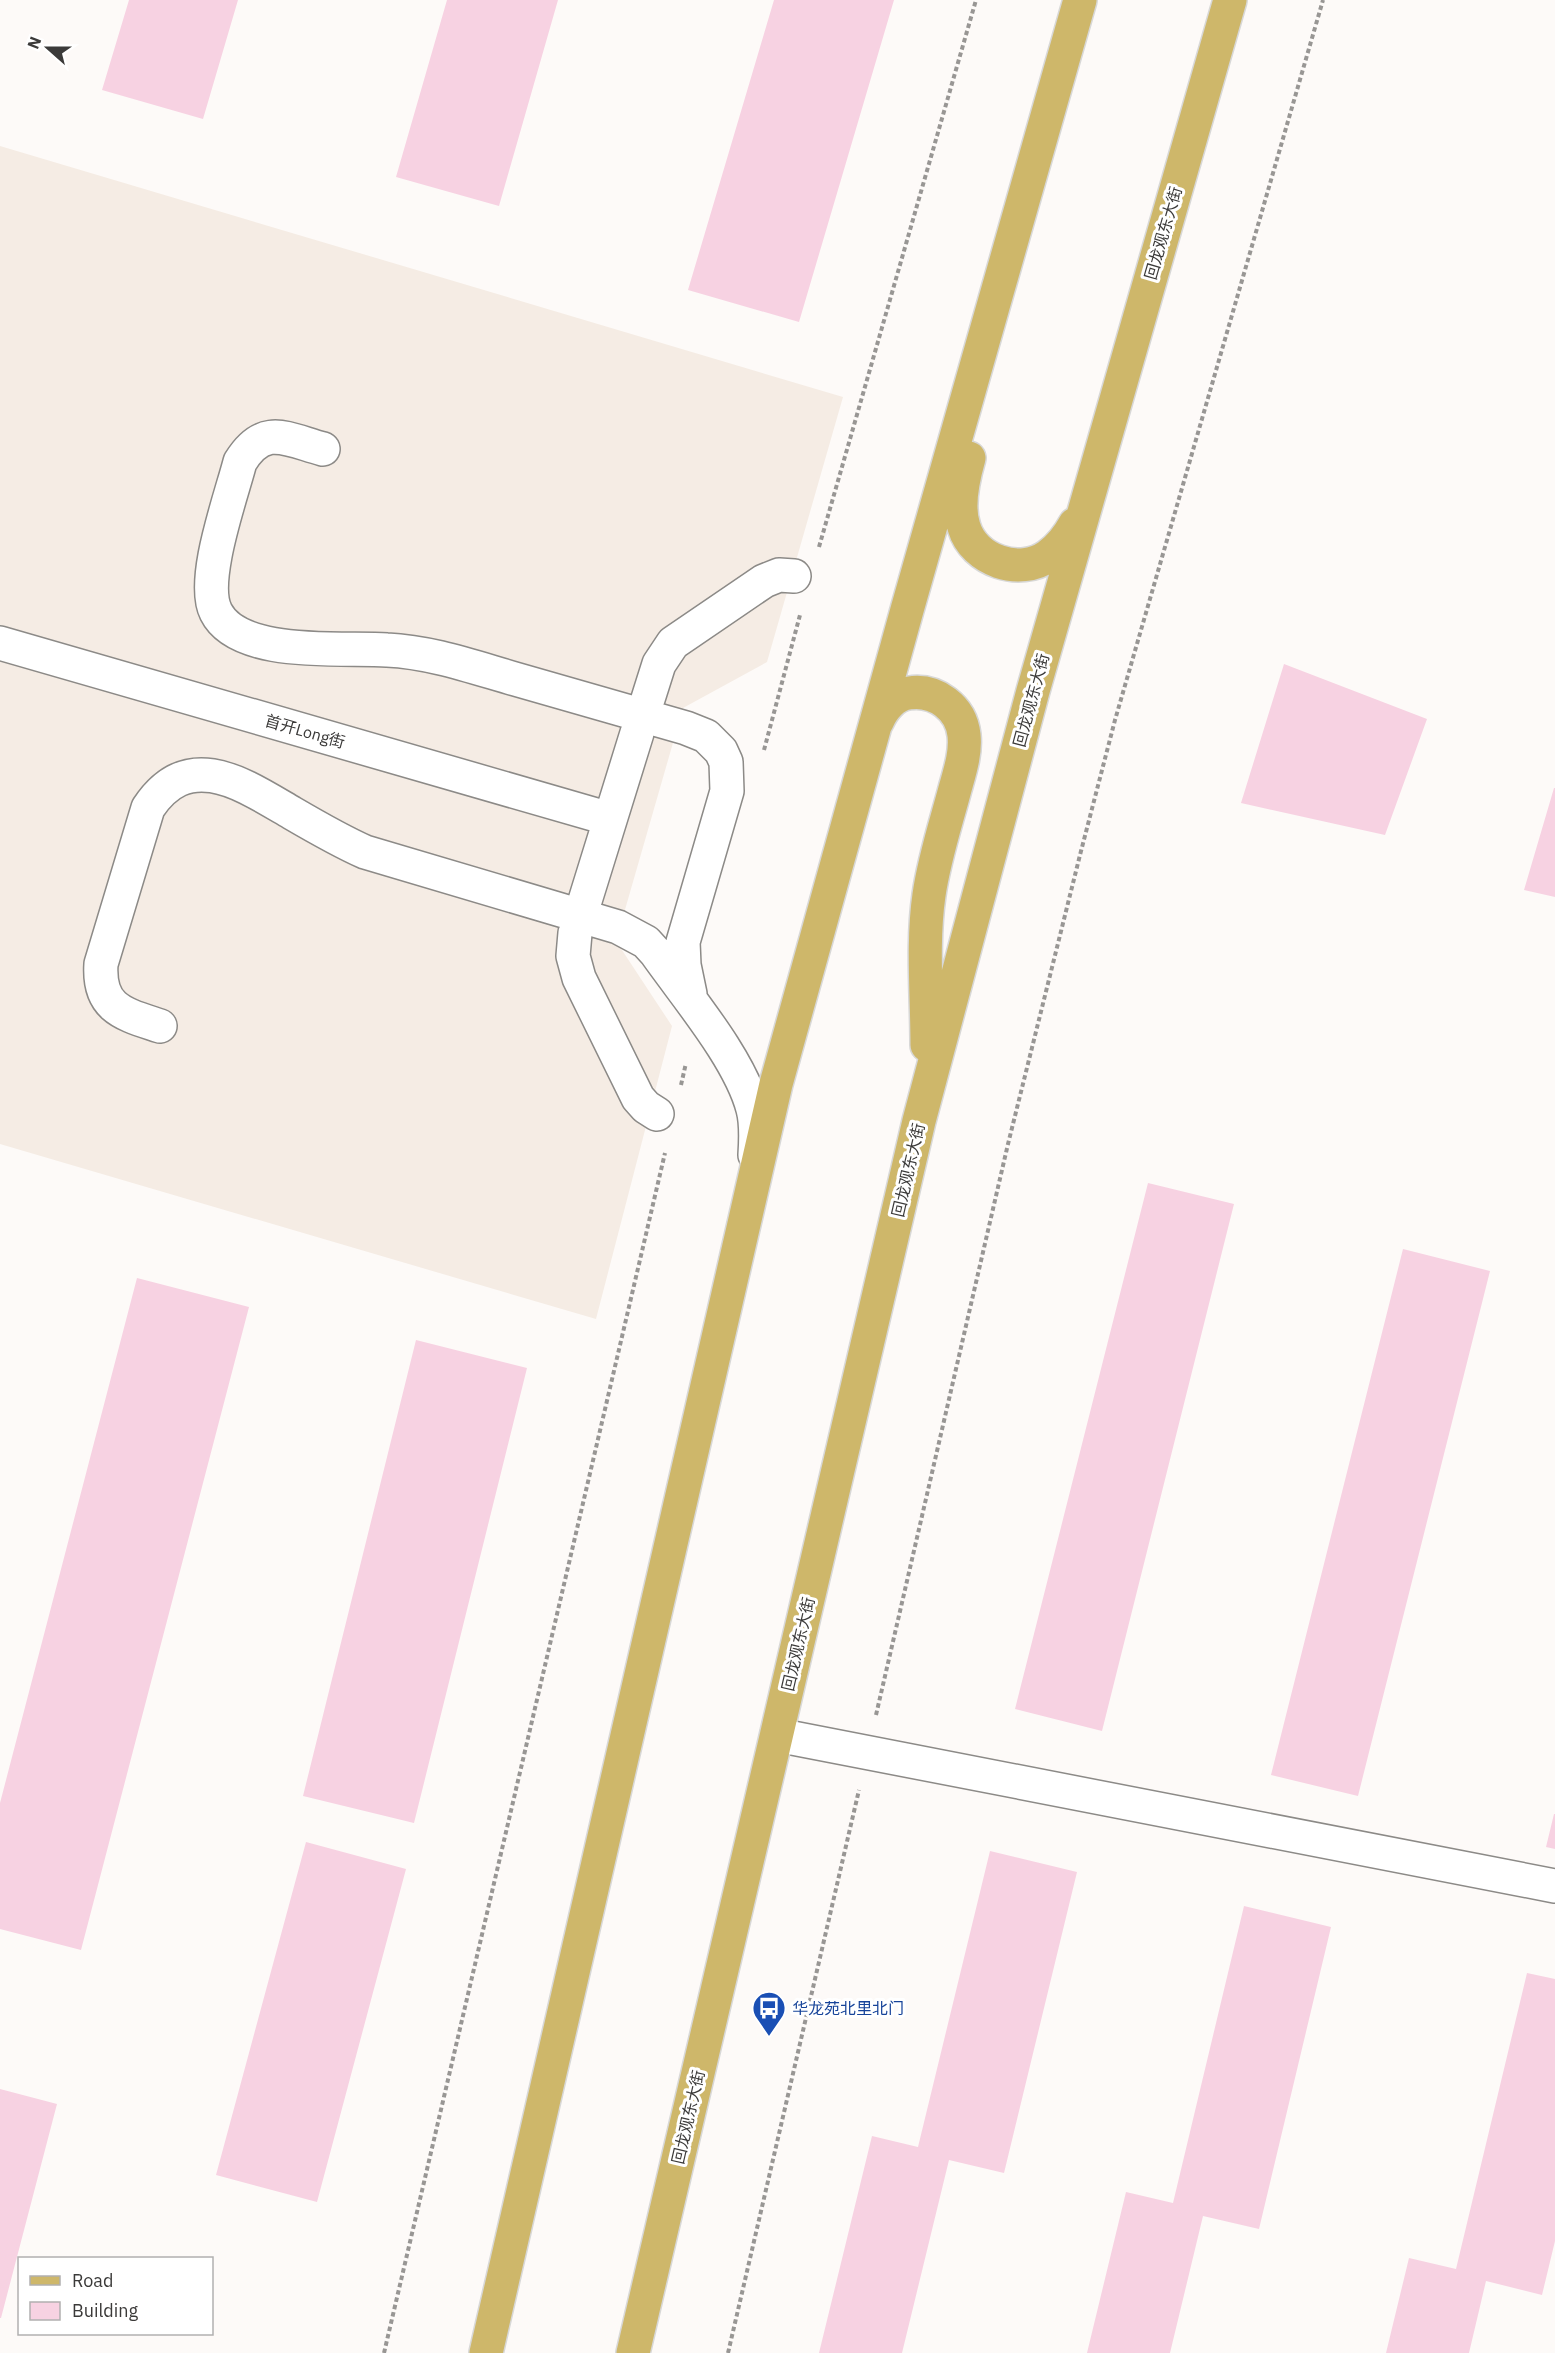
<svg xmlns="http://www.w3.org/2000/svg" width="1555" height="2353" viewBox="0 0 1555 2353" font-family="'IBM Plex Sans','Noto Sans SC',sans-serif">
	<style>
		.built { fill: #f5ece4 }
		.building { fill: #f7d2e2 }
		.lines { fill: none; stroke-linecap: round; stroke-linejoin: round }
		.minor-casing { stroke: #8c8a87; stroke-width: 36 }
		.major-casing { stroke: #d8d8d7; stroke-width: 36 }
		.path { stroke: #989694; stroke-width: 4; stroke-dasharray: 4.5 3; stroke-linecap: butt }
		.minor { stroke: #fff; stroke-width: 33 }
		.major { stroke: #ceb76a; stroke-width: 33 }
		.labels { text-anchor: middle; stroke-width: 6; stroke-linejoin: round; paint-order: stroke }
		.street-label { font-size: 16px; fill: #3b3a39; stroke: #fff }
		.transit-label { font-size: 16px; fill: #164399; stroke: #fff; text-anchor: start }
	</style>
	<rect width="100%" height="100%" fill="#fdfaf8"/>
	<path class="built" d="M0,146L843,397L767,662L683,708L616,941L672,1026L596,1319L0,1144Z"/>
	<path class="building" d="M129,0H238L203,119L102,90Z
		M447,0H558L499,206L396,177Z
		M774,0H894L799,322L688,290Z
		M1284,664L1427,719L1385,835L1241,803Z
		M1554,788H1555V897L1524,890Z
		M1148,1183L1234,1204L1102,1731L1015,1709Z
		M1403,1249L1490,1271L1358,1796L1271,1775Z
		M137,1278L249,1307L81,1950L0,1929V1803Z
		M416,1340L527,1368L414,1823L303,1796Z
		M1554,1814H1555V1849L1546,1847Z
		M306,1842L406,1869L317,2202L216,2175Z
		M990,1851L1077,1872L1004,2173L949,2160L902,2353H819L872,2136L918,2147Z
		M1244,1906L1331,1927L1259,2229L1203,2216L1170,2353H1087L1126,2192L1173,2203Z
		M1527,1973L1555,1979V2241L1542,2295L1486,2281L1469,2353H1386L1409,2258L1456,2269Z
		M0,2089L57,2104L1,2318H0Z"/>
	<g class="lines">
		<defs>
			<path id="minor" d="M323,449C286,439 264,423 240,462C231,497 200,581 216,612C239,658 343,647 387,650C431,652 473,667 515,679C572,695 629,712 686,728L706,736L721,751L726,762L727,791L683,942L684,965L690,994
				M0,643L610,819
				M647,702L659,664L673,643L764,581L779,575L794,576
				M584,904L637,733
				M575,933L573,956L579,978L638,1098L646,1107L657,1114
				M160,1026C124,1014 98,1009 101,964L148,808C189,746 244,785 292,813C316,827 340,841 365,852L618,927L646,942L656,953C687,997 740,1059 753,1109C757,1124 756,1140 755,1155
				M777,1735L1555,1886"/>
			<path id="major" d="M969,458C963,479 957,506 964,527C974,561 1020,576 1048,556C1059,548 1069,535 1075,524
				M877,722C883,708 894,695 909,693C936,689 961,708 964,735C966,753 960,771 955,789C946,823 934,859 929,895C922,943 927,996 927,1045
				M486,2353L776,1084L907,610L1080,0
				M633,2353L919,1121L1033,691L1230,0"/>
		</defs>
		<use href="#minor" class="minor-casing"/>
		<use href="#major" class="major-casing"/>
		<path class="path" d="M819,547L976,0
			M764,750L800,615
			M681,1085L686,1063
			M876,1715L1008,1144L1080,855L1115,720L1323,0
			M384,2353L665,1153
			M728,2353L859,1790"/>
		<use href="#minor" class="minor"/>
		<use href="#major" class="major"/>
	</g>
	<defs>
		<symbol id="bus-pin" viewBox="-11 -11 22 30"><path d="M0 17L-7.5 6A9.5 9.5 0 1 1 7.5 6Z" fill="#1a4fb4" stroke="#fff"/><path d="M-5-6H5V4H4V6H2V4H-2V6H-4V4H-5ZM-3.5-4V0h7V-4ZM-3.5 1.2v1.5H-2V1.2ZM2 1.2v1.5H3.5V1.2Z" fill="#fff"/></symbol>
	</defs>
	<g fill-rule="evenodd">
		<use href="#bus-pin" x="750" y="1989" width="38" height="52"/>
	</g>
	<g class="labels">
		<g class="street-label">
			<text transform="translate(1163 233) rotate(-74)" y="6">回龙观东大街</text>
			<text transform="translate(1031 700) rotate(-75)" y="6">回龙观东大街</text>
			<text transform="translate(305 731) rotate(16)" y="6">首开Long街</text>
			<text transform="translate(908 1170) rotate(-77)" y="6">回龙观东大街</text>
			<text transform="translate(798 1644) rotate(-77)" y="6">回龙观东大街</text>
			<text transform="translate(688 2117) rotate(-77)" y="6">回龙观东大街</text>
		</g>
		<g class="transit-label">
			<text x="792" y="2014">华龙苑北里北门</text>
		</g>
	</g>
	<rect x="18" y="2257" width="195" height="78" fill="#ffffff" stroke="#b1b0b0" stroke-width="1.5"/>
	<rect x="30" y="2276" width="30" height="9" fill="#ceb76a" stroke="#b1b0b0" stroke-width="1.5"/>
	<text x="72" y="2287" font-size="18" fill="#3b3a39">Road</text>
	<rect x="30" y="2302" width="30" height="18" fill="#f7d2e2" stroke="#b1b0b0" stroke-width="1.5"/>
	<text x="72" y="2317" font-size="18" fill="#3b3a39">Building</text>
	<g transform="translate(48 48) rotate(291)" stroke="#ffffff" stroke-width="4.5" paint-order="stroke">
	<path d="M0-4.5L10 22L0 15L-10 22Z" fill="#3b3a39"/>
	<text y="-9" font-size="16" font-weight="bold" text-anchor="middle" fill="#3b3a39">N</text>
	</g>
</svg>
